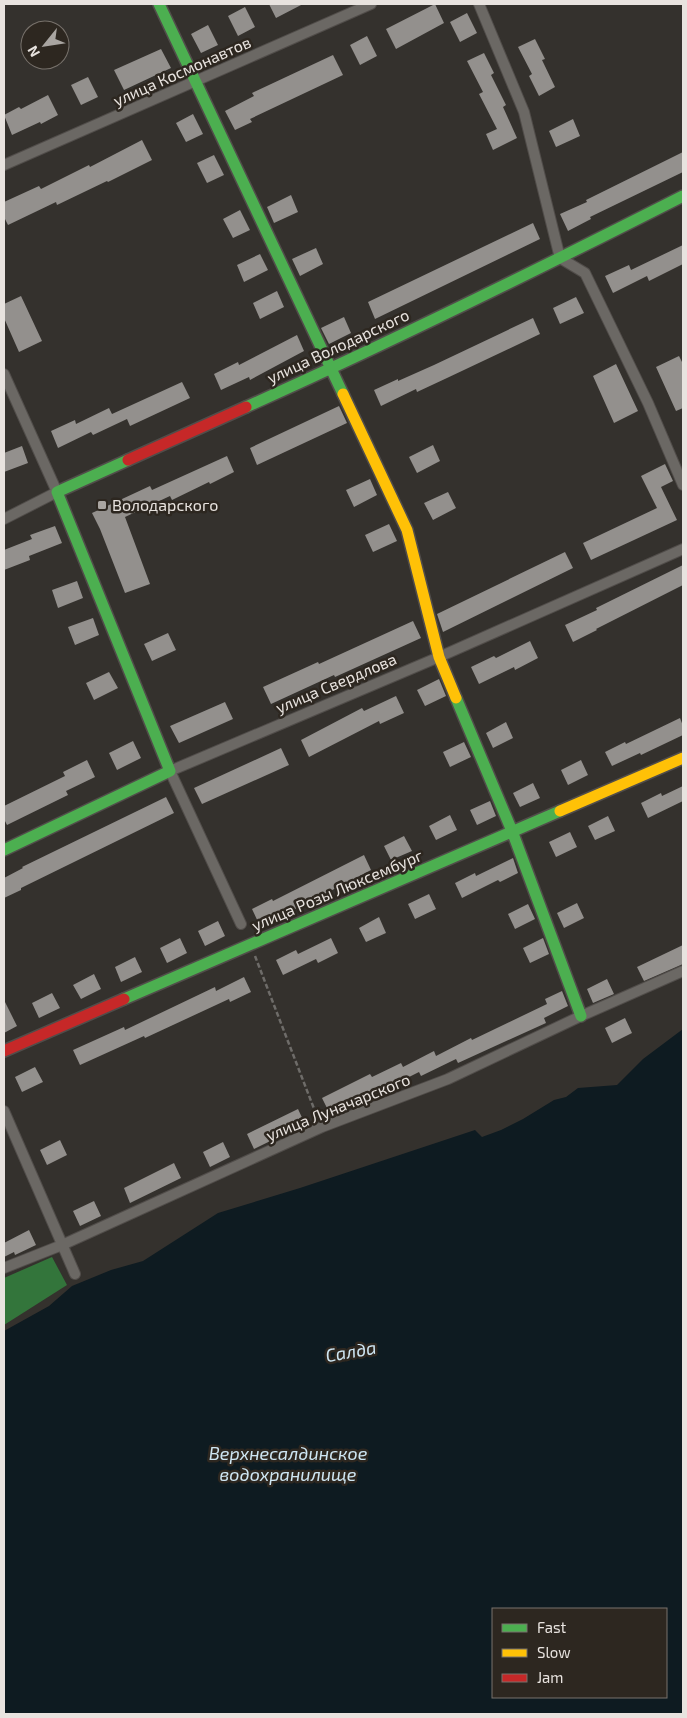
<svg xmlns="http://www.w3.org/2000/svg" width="687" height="1718" viewBox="0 0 687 1718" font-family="'Exo 2',sans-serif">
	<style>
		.forest { fill: #33753b }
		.water { fill: #0e1b21; fill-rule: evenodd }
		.building { fill: #93908d }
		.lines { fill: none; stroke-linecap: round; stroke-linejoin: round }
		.street-casing { stroke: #514d4a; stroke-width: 12 }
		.fast-casing { stroke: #514d4a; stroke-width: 14 }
		.slow-casing { stroke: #514d4a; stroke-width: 14 }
		.jam-casing { stroke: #514d4a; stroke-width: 14 }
		.path { stroke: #6e6c69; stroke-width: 2.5; stroke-dasharray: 5 2.5; stroke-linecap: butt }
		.street { stroke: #6b6864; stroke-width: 10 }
		.fast { stroke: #4caf50; stroke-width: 11 }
		.slow { stroke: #ffc107; stroke-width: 11 }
		.jam { stroke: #c62828; stroke-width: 11 }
		.poi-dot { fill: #a9a5a1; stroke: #2d2720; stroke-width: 2 }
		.labels { text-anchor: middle; stroke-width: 5; stroke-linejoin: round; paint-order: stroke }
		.street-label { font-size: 16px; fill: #e8e3df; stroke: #2d2720 }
		.poi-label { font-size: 16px; fill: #e8e3df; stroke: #2d2720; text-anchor: start }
		.water-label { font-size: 18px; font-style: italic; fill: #cee6f3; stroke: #2d2720 }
	</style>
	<rect width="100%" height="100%" fill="#34312d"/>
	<path class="forest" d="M52,1257L67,1285L4,1325V1278Z"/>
	<path class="water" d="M683,1029V1714H4V1331L49,1306L72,1286L111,1270L143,1261L218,1213L300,1188L475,1130L482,1137L501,1130L523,1119L554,1100L566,1097L578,1088L617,1085L643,1059ZM493,1609H666V1697H493Z"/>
	<path class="building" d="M269,4H303L276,18Z
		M435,4L444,23L396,49L386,29Z
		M245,7L255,27L238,36L228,16Z
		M467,13L477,33L460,42L450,22Z
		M208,25L218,45L201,53L191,34Z
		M367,36L377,56L360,65L350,45Z
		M535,39L545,59L542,60L555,87L539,96L529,76L532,74L518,47Z
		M161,49L171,68L124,90L114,70Z
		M484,53L494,73L491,75L506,105L503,107L517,138L493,150L486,134L497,129L479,94L483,92L467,61Z
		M333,55L343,75L250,119L252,122L235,130L225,111L254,96L252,93Z
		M88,77L98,97L81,105L71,85Z
		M48,95L58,115L41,124L40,122L12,135L4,115L19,107L21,109Z
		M193,114L203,134L186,142L176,123Z
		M573,119L580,136L556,147L549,131Z
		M142,140L152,160L108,182L107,181L57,205L56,202L8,225L4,217V202L39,186L41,189L89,165L90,167Z
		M683,152V172L590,217L591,219L568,231L560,214L587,202L586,200Z
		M214,155L224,175L207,183L197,163Z
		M291,195L298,212L274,223L267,207Z
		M240,210L250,230L233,238L223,219Z
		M533,223L540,239L375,319L368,302Z
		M683,245V264L649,281L647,276L613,293L605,276L629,265L631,270Z
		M316,248L323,264L300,276L292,259Z
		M260,254L268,270L244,282L237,265Z
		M277,291L284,307L260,319L253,303Z
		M21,296L42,341L19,352L4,318V304Z
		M576,297L584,313L560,324L553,308Z
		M344,317L351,333L329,344L321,328Z
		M533,318L540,334L447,378L417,392L416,389L381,406L374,390L398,379V381L434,365Z
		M297,335L304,351L250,380L249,377L221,390L214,374L238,362L239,365Z
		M679,356L683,364V408L676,411L656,367Z
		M616,364L638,411L614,423L593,376Z
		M182,382L190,398L130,426L127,419L93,435L91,432L58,448L51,431L75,420L76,424L109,408L112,414Z
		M339,406L347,423L257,465L250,448Z
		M433,445L440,461L417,473L409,457Z
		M22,446L28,463L4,472V453Z
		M227,456L234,472L210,484L209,482L172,500L170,496L125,517L150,584L125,593L100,529L92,513L150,486L152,490Z
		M665,464L673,481L661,487L677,520L591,560L583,543L657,508L641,476Z
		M370,479L377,495L354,507L346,490Z
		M448,492L456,508L433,520L424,503Z
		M389,524L397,541L373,552L365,535Z
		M55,526L62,543L29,556L30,560L4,570V550L32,539L30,535Z
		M565,552L573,568L443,632L437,614Z
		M683,565V585L596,629L597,630L573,642L565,625L597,610L596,608Z
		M77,581L83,598L58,608L52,590Z
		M93,618L99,635L75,645L68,627Z
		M413,621L421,638L335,677L334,675L271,704L263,687L318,662L319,664Z
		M168,633L176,650L152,661L144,644Z
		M530,641L538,658L515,670L514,667L479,684L471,667L494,656L496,658Z
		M109,672L118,688L94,700L86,683Z
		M439,679L446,696L425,706L417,690Z
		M396,696L404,713L380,724L379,721L309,757L301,740L362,708L364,711Z
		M225,702L233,719L179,743L170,726Z
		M680,718L683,726V735L641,755L640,753L612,766L605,752L625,742L626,744Z
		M506,722L513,738L493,748L486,733Z
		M133,741L141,758L117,770L109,753Z
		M464,742L471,757L450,767L443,752Z
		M281,748L289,765L202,804L194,788Z
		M87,760L95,777L66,791L68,795L7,825L4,819V806L65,776L63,772Z
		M581,760L588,775L568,785L561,770Z
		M533,783L540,798L520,807L513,793Z
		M683,786V801L648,818L641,803L661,793L662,796Z
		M166,797L174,813L21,888V890L4,898V878L23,868L22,867Z
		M490,801L496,816L477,825L470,810Z
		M450,815L457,830L436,840L429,826Z
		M608,816L615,831L595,840L588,826Z
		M570,832L577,847L556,857L549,842Z
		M404,836L412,851L391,860L384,846Z
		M364,855L371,870L311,901L291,911L290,909L259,924L252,909L272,899L273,901Z
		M513,858L518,873L500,882L498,880L462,898L455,883L475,873L476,876Z
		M429,894L436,909L415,919L408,904Z
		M577,903L584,918L564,928L557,913Z
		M528,904L535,919L515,929L508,914Z
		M379,917L386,933L366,942L359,928Z
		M218,921L225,936L205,946L198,931Z
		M180,938L187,953L167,963L160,948Z
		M331,938L338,953L318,963L316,959L283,975L276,960L296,950L298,954Z
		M543,938L549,954L530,963L523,948Z
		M683,945V964L644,981L637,967Z
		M135,957L142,972L121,982L115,967Z
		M94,974L101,989L81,999L73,985Z
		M244,977L251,992L230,1002L229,999L145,1038L144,1036L80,1065L73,1050L124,1027L125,1030L215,987L216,991Z
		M607,979L614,994L593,1003L587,989Z
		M562,991L568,1006L544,1018L546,1023L458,1063L456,1059L421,1076L419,1072L387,1088L386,1085L329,1112L322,1098L370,1074L372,1077L401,1063L403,1067L434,1051L436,1056L471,1038L472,1040L547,1004L545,999Z
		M52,993L60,1008L39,1018L32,1003Z
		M4,1000L17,1026L4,1033Z
		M625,1018L632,1033L612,1043L605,1028Z
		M35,1067L43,1082L22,1092L15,1077Z
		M298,1109L305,1124L254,1149L247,1134Z
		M60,1140L67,1155L47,1165L40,1150Z
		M223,1142L230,1157L210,1167L203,1152Z
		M174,1163L181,1178L130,1203L124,1188Z
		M94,1201L101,1216L80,1226L73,1211Z
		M29,1230L36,1245L15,1255L14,1252L4,1257V1243Z"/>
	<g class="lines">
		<defs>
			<path id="street" d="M479,4L524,112L560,258L585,273L648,403L683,485
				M4,165L371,4
				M4,374L57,492L4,519
				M241,924L170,771L439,657L683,549
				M4,1111L75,1274
				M4,1268L62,1245L322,1127L448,1079L581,1016L683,971"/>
			<path id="fast" d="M159,4L343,394
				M246,407C394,341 539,269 683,196
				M456,698L512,831L581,1016
				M4,850L170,771L57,492L128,460
				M124,999L560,811"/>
			<path id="slow" d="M343,394L407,530L439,657L456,698
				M560,811L683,758"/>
			<path id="jam" d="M128,460L246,407
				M4,1051L124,999"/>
		</defs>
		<use href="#street" class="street-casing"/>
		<use href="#fast" class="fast-casing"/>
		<use href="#slow" class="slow-casing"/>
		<use href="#jam" class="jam-casing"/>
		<path class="path" d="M255,956L318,1119"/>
		<use href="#street" class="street"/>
		<use href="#fast" class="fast"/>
		<use href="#slow" class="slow"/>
		<use href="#jam" class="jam"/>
	</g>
	<rect class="poi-dot" x="97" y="500" width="10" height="10" rx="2.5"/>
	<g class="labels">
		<g class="street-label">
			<text transform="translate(182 71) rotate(-24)" y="6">улица Космонавтов</text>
			<text transform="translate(338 346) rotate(-25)" y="6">улица Володарского</text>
			<text transform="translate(336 683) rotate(-23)" y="6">улица Свердлова</text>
			<text transform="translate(337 890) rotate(-23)" y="6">улица Розы Люксембург</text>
			<text transform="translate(338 1107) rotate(-22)" y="6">улица Луначарского</text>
		</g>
		<g class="poi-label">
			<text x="112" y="511">Володарского</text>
		</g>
		<g class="water-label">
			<text transform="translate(351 1352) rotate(-10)" y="6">Салда</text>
			<text x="288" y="1460">Верхнесалдинское<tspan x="288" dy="21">водохранилище</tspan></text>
		</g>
	</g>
	<rect width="687" height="1718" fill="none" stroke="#e8e3df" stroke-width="10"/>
	<rect x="492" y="1608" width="175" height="90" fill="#2d2720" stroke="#78726c"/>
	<rect x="502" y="1624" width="25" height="8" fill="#4caf50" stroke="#78726c"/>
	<text x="537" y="1633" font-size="15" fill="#e8e3df">Fast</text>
	<rect x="502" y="1649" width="25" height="8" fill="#ffc107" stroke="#78726c"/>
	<text x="537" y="1658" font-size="15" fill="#e8e3df">Slow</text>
	<rect x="502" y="1674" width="25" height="8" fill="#c62828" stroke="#78726c"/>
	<text x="537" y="1683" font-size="15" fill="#e8e3df">Jam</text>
	<g transform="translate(45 45) rotate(240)"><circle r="24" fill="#2d2720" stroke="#78726c"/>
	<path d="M0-4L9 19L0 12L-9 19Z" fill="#a9a5a1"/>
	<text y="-8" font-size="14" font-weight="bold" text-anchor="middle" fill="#e8e3df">N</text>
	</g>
</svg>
